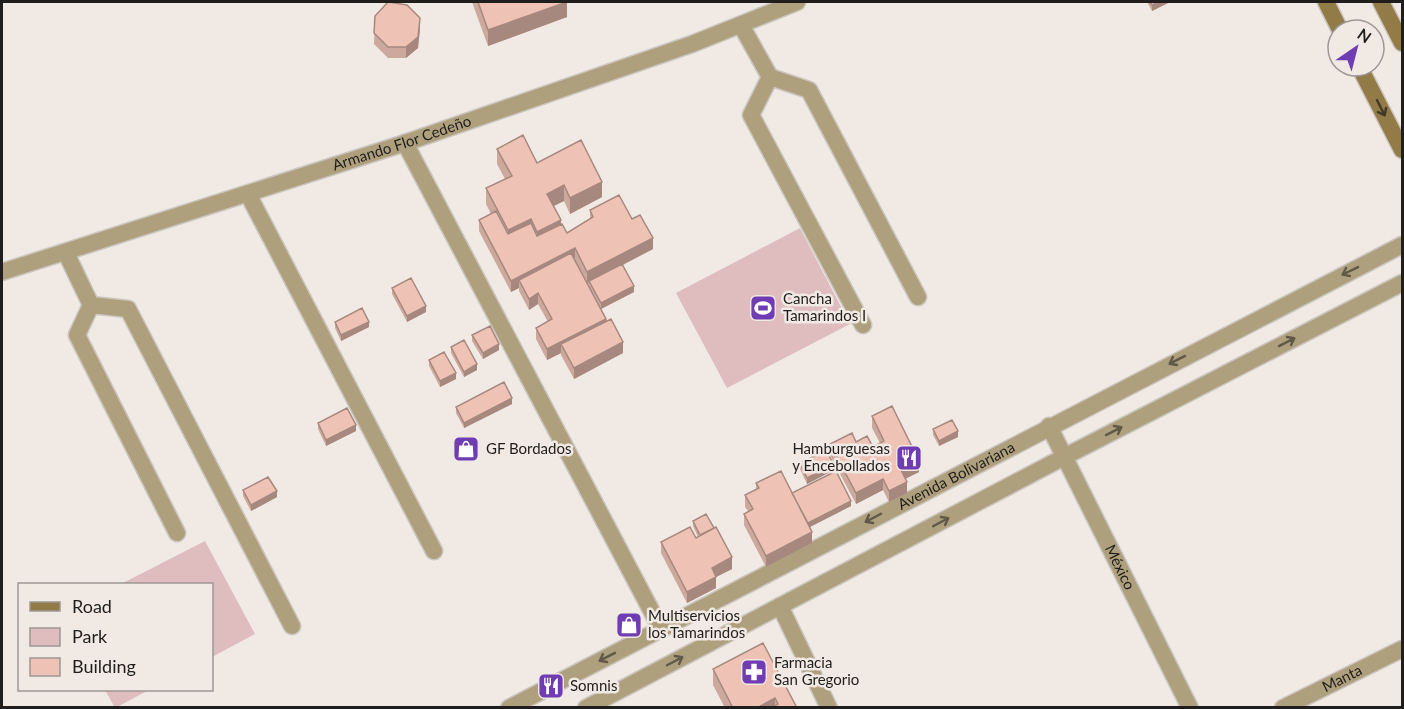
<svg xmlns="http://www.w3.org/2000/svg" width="1404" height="709" viewBox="0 0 1404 709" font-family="Lato,sans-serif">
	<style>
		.green { fill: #dfbdbf }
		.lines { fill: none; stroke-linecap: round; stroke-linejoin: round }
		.minor-casing { stroke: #cbc5c0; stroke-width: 19 }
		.tertiary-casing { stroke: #cbc5c0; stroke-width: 19 }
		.secondary-casing { stroke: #cbc5c0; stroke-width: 19 }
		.minor { stroke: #afa07d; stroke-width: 16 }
		.tertiary { stroke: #afa07d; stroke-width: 16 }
		.secondary { stroke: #927b46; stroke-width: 16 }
		.wall { fill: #cda89c }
		.shaded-wall { fill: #a7887f }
		.building { fill: #eec3b5; stroke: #a7887f; stroke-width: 1.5 }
		.oneway { stroke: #423a29 }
		.oneway2 { stroke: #605848 }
		.labels { text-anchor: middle; stroke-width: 5; stroke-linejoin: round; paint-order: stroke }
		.street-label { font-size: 15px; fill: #201e1c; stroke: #f1eae4 }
		.poi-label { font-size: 15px; fill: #201e1c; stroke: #f1eae4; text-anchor: start }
	</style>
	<rect width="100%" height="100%" fill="#f1eae4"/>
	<path class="green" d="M800,228L850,324L727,388L676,293Z
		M205,541L255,634L212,657V584H121Z
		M105,690H149L115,708Z"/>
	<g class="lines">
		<defs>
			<g id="minor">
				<path d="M741,25L770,77L809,90L918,297"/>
				<path d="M770,77L751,115L863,325"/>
				<path d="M405,143L661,629"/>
				<path d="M248,194L434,551"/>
				<path d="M66,253L91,305L128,309L292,626"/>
				<path id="s1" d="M2,272L405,143L692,44L797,2"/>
				<path d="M91,305L77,335L177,533"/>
				<path id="s2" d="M1049,426L1190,708"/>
				<path d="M780,606L829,708"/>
				<path id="s3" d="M1283,708L1402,649"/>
			</g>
			<g id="tertiary">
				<path id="s4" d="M509,708L1402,245"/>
				<path d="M586,708L1064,457L1402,283"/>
			</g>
			<path id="secondary" d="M1326,2L1340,30
				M1381,2L1402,43
				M1359,66L1402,150"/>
		</defs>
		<use href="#minor" class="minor-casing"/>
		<use href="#tertiary" class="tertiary-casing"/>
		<use href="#secondary" class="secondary-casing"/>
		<use href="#minor" class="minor"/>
		<use href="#tertiary" class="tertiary"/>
		<use href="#secondary" class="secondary"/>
	</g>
	<path class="wall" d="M472,2H567V17L488,46Z
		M1147,2H1170L1152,11Z
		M375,16L420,29L418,48L406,58H388L374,44Z
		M497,149L537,163L602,197L570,214L564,201L554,206L561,224L567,233L590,219V210L632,219L653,249L623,265L634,292L601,309L623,353L574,379L561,355V353L547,360L536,339V328L548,322L538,304L529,310L519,291V288L511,292L479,231V220L491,214L486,204V188L505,179L497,164Z
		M392,288L426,312L407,322L392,294Z
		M335,322L369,327L341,341L335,328Z
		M472,335L499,350L483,359L472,341Z
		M451,347L477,370L464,377L451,353Z
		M429,360L456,379L440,387L429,366Z
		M512,404L464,428L456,413V407Z
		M872,416L919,472L905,479L907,493L889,502L883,490L856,504L830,455V444L873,447L880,443L872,428Z
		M318,423L356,431L326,446L318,429Z
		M933,429L958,437L939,446L933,435Z
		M800,463L834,470L807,484L800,469Z
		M756,483L792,493L851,506L810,527L812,543L766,567L744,525V514L748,511L745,507V495L756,490Z
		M243,490L277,497L251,511L243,496Z
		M693,521L732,569L716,577V588L687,603L661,553V542L696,538L698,537L693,526Z
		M713,669L797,708H725L713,685Z"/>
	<path class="shaded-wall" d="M567,2V17L488,46V30Z
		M1159,2H1170L1152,11V5Z
		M420,18V29L418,48L406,58V47Z
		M602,182V197L570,214V198Z
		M564,185V201L547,209V194Z
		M531,219V234L508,245V230Z
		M561,220V235L537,247V232Z
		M653,238V249L587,283V272Z
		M575,248V259L519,280V288L511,292V281Z
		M634,286V292L601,309V303Z
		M538,293V304L529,310V299Z
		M426,306V312L407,322V316Z
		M606,319V330L561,344V353L547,360V349Z
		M369,322V327L341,341V335Z
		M623,342V353L574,379V368Z
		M499,344V350L483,359V353Z
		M477,364V370L464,377V372Z
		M456,373V379L440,387V381Z
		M512,398V404L464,428V423Z
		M356,425V431L326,446V440Z
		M958,431V437L939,446V441Z
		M919,461V472L901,481V470Z
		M834,465V470L807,484V478Z
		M883,479V490L856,504V493Z
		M907,482V493L889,502V491Z
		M277,491V497L251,511V505Z
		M851,501V506L806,529V524Z
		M812,532V543L766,567V556Z
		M732,557V569L712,579V568Z
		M716,577V588L687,603V592Z
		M775,698V708H757Z"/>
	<path class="building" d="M388,2L407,5L420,18L418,37L406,47H388L374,33L375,16Z
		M478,2H567L488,30Z
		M1150,2H1159L1152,5Z
		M523,135L537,163L581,140L602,182L570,198L564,185L547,194L561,220L537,232L531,219L508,230L486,188L512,176L497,149Z
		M619,195L632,219L640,215L653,238L587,272L575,248L511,281L479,220L496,211L508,234L531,223L537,236L562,224L567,233L593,217L590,210Z
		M571,253L606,319L547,349L536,328L552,319L538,293L529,299L519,280Z
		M622,264L634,286L601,303L589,281Z
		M411,278L426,306L407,316L392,288Z
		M362,308L369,322L341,335L335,322Z
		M611,319L623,342L574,368L561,344Z
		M490,326L499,344L483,353L472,335Z
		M464,340L477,364L464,372L451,347Z
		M444,352L456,373L440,381L429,360Z
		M504,382L512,398L464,423L456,407Z
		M892,406L919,461L901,470L907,482L889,491L883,479L856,493L830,444L852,433L856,442L867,436L873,447L884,441L872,416Z
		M347,408L356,425L326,440L318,423Z
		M952,420L958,431L939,441L933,429Z
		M826,450L834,465L807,478L800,463Z
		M781,471L812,532L766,556L744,514L753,509L745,495L759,488L756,483Z
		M836,471L851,501L808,523L792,493Z
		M268,477L277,491L251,505L243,490Z
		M706,514L714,528L700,535L693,521Z
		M690,527L696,538L716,527L732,557L712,568L716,577L687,592L661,542Z
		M763,643L797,708H772L778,704L775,698L757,708H733L713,669Z"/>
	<defs><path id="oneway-shaft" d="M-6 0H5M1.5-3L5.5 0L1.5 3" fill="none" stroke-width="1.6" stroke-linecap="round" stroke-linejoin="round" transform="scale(1.5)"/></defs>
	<use class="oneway" href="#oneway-shaft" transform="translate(1381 108) rotate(63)"/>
	<g class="oneway2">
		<use href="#oneway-shaft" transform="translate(1350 271) rotate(154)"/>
		<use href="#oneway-shaft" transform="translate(1287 342) rotate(-27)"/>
		<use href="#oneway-shaft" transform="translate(1177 360) rotate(153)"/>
		<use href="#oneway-shaft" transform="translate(1114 431) rotate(-27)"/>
		<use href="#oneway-shaft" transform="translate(873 518) rotate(152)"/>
		<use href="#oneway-shaft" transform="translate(941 522) rotate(-28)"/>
		<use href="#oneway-shaft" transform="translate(607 657) rotate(153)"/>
		<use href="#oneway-shaft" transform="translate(675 661) rotate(-28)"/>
	</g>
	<defs>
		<symbol id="stadium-square" viewBox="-11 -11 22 22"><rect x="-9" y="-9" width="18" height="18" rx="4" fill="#703cb3" stroke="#f1eae4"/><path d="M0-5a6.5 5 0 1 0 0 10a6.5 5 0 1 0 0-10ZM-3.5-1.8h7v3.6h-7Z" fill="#fff"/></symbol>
		<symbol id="shop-square" viewBox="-11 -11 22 22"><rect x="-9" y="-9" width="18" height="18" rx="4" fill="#703cb3" stroke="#f1eae4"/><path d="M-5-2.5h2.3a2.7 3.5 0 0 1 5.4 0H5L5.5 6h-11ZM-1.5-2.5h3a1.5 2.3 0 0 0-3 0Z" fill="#fff"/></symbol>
		<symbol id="restaurant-square" viewBox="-11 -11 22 22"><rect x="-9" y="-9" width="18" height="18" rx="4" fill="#703cb3" stroke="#f1eae4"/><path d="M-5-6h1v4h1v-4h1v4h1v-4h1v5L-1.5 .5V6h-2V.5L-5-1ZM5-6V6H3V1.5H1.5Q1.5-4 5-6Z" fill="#fff"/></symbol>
		<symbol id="pharmacy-square" viewBox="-11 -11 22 22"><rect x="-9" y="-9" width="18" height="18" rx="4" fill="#703cb3" stroke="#f1eae4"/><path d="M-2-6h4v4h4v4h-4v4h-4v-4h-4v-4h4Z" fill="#fff"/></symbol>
	</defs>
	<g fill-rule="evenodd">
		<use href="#stadium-square" x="748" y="293" width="30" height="30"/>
		<use href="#shop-square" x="451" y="434" width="30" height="30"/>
		<use href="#restaurant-square" x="894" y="443" width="30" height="30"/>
		<use href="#shop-square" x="614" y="610" width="30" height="30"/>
		<use href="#pharmacy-square" x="739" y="657" width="30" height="30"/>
		<use href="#restaurant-square" x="536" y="671" width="30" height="30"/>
	</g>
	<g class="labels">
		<g class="street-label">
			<text dy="5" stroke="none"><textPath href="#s1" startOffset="420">Armando Flor Cedeño</textPath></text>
			<text dy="5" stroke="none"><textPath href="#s4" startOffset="504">Avenida Bolivariana</textPath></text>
			<text dy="5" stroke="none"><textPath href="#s2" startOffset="158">México</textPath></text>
			<text dy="5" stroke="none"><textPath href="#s3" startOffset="66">Manta</textPath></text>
		</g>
		<g class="poi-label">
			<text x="783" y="304">Cancha<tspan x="783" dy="17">Tamarindos I</tspan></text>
			<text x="486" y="454">GF Bordados</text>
			<text x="890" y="454" text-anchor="end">Hamburguesas<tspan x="890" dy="17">y Encebollados</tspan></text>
			<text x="648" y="621">Multiservicios<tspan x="648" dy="17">los Tamarindos</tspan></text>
			<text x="774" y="668">Farmacia<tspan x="774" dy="17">San Gregorio</tspan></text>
			<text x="570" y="691">Somnis</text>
		</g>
	</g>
	<rect width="1404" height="709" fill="none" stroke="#201e1c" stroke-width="6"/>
	<rect x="18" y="583" width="195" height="108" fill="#f1eae4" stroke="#9d9894" stroke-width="1.5"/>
	<rect x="30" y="602" width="30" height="9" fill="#927b46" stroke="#9d9894" stroke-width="1.5"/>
	<text x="72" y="613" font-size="18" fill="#201e1c">Road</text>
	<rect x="30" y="628" width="30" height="18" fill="#dfbdbf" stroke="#9d9894" stroke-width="1.5"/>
	<text x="72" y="643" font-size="18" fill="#201e1c">Park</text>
	<rect x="30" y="658" width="30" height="18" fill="#eec3b5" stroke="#9d9894" stroke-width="1.5"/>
	<text x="72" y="673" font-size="18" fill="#201e1c">Building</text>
	<g transform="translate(1356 48) rotate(35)"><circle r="28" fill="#f1eae4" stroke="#9d9894" stroke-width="1.5"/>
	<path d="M0-4.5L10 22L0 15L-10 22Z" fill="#703cb3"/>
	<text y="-9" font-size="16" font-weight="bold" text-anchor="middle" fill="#201e1c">N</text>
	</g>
</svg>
